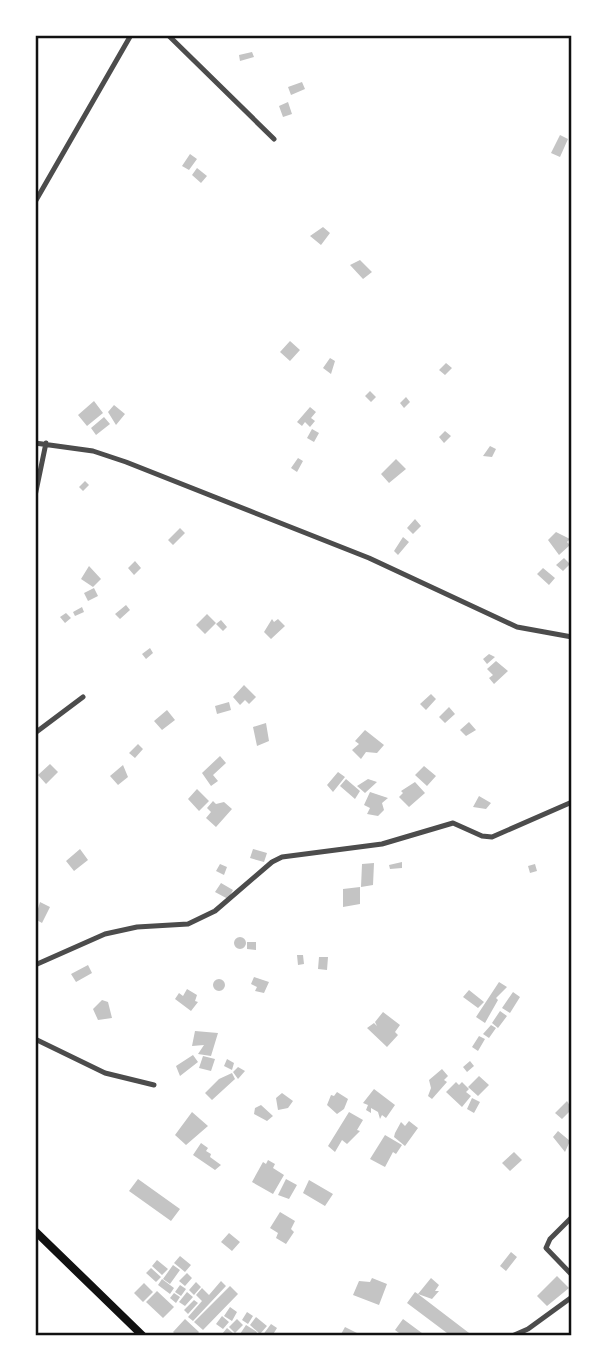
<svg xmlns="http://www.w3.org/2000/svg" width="607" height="1371" viewBox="0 0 607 1371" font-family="Poppins,sans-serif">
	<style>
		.building { fill: #c4c4c4 }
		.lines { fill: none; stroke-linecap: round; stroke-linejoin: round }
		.minor { stroke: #4c4c4c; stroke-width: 5 }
		.primary { stroke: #111; stroke-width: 8 }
		.neatline { fill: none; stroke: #111; stroke-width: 2.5 }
	</style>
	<rect width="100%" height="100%" fill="#fff"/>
	<path class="building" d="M252,52L254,57L240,61L239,55Z
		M302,82L305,89L291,95L288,87Z
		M288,102L292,114L283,117L279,106Z
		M560,135L568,139L560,157L551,153Z
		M190,154L197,159L189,170L182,166Z
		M197,168L207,176L201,183L192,175Z
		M323,227L330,233L321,245L310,236Z
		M360,260L372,272L363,279L350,265Z
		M290,341L300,350L290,361L280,352Z
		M330,358L335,361L331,374L323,368Z
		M446,363L452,368L445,375L439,370Z
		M370,391L376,397L371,402L365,396Z
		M406,397L410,402L404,408L400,403Z
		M94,401L103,413L87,426L78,415Z
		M114,405L125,414L116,425L108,412Z
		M310,407L316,412L311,418L315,421L310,427L305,422L302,426L297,422Z
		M104,417L110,424L96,435L91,428Z
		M312,429L319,433L314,442L307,438Z
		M445,431L451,436L444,443L439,437Z
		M490,446L496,449L492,457L483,456Z
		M298,458L303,461L297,472L291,468Z
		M396,459L406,469L389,483L381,474Z
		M85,481L89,485L83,491L79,487Z
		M415,519L421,526L413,534L407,528Z
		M180,528L185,533L173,545L168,540Z
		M556,532L570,539L567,542L570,545L559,555L548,540Z
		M403,537L409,542L398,555L394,551Z
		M564,558L570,564L563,571L556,565Z
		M135,561L141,568L134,575L128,568Z
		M89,566L101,579L93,587L81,579Z
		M543,568L555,578L549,585L537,574Z
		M94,588L98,596L88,601L84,593Z
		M126,605L130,610L120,619L115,614Z
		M82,607L84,612L75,616L73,612Z
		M66,613L71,618L65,623L60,617Z
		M207,614L216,623L205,634L196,625Z
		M272,619L274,622L278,619L285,626L271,639L264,632Z
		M221,620L227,627L223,631L216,624Z
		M150,648L153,653L146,659L142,654Z
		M489,654L495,657L487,664L483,659Z
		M496,661L508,671L494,684L489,678L493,675L487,669Z
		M244,685L256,697L249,704L245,700L240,705L233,697Z
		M431,694L436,699L426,710L420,704Z
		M229,702L231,710L217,714L215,706Z
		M449,707L455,714L445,723L439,717Z
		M167,710L175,720L162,730L154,721Z
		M469,722L476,730L466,736L460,730Z
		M266,723L269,741L257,746L253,727Z
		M365,730L384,745L377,753L366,752L361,759L352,750L359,744L355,741Z
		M138,744L143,749L135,758L129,753Z
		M220,756L226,763L213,775L218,781L211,786L202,773Z
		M50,764L58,772L46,784L38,775Z
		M123,765L128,777L118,785L110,776Z
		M424,766L436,776L427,786L415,775Z
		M338,772L345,777L333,792L327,785Z
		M346,779L360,791L355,799L340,786Z
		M368,779L377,782L365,793L357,786Z
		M415,782L425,793L409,807L399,797L403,793L401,791Z
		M197,789L209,801L199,811L188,799Z
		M370,792L388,798L382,803L384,810L378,816L367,814L370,808L364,805Z
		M479,796L491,803L486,809L473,807Z
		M213,801L216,804L224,802L232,809L216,827L206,818L211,812L207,808Z
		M80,849L88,860L74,871L66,861Z
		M253,849L267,853L264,862L250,858Z
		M402,862V868L390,869L389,865Z
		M374,863L373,885L361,887L362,864Z
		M220,864L227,867L224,875L216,871Z
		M535,864L537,871L530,873L528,866Z
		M221,883L233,890L228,899L215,892Z
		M360,887V904L343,907V889Z
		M40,902L50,907L42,923L35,919Z
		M234 943a6 6 0 1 1 12 0a6 6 0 1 1-12 0Z
		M247,942H256V950L247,949Z
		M297,955H303L304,964L298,965Z
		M319,957H328L327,970L318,969Z
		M88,965L92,973L76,982L71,974Z
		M254,977L269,982L264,993L255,991L257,987L251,984Z
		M213 985a6 6 0 1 1 12 0a6 6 0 1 1-12 0Z
		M499,982L507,987L496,998L498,1000L485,1023L476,1017Z
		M187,989L197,995L195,1001L198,1002L191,1011L175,999L179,993L183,996Z
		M469,990L484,1002L478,1008L463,997Z
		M513,992L520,997L510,1013L502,1008Z
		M102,1000L108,1002L112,1018L98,1020L93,1009Z
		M500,1011L507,1016L498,1028L492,1023Z
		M383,1012L400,1025L395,1032L398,1035L387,1047L367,1028L374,1023L377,1026L375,1022Z
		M491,1025L496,1028L489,1038L483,1034Z
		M195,1031L218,1033L211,1056L198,1054L204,1045L192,1046Z
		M479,1036L485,1039L478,1051L472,1047Z
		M193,1055L198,1062L180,1076L176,1066Z
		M203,1056L215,1059L211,1071L199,1068Z
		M227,1059L234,1063L232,1070L224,1066Z
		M470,1061L474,1066L467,1072L463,1067Z
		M238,1067L245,1071L238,1079L233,1072Z
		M442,1069L448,1076L444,1080L447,1082L432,1099L428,1096L431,1088L429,1080Z
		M232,1073L235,1079L212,1100L205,1093L219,1079Z
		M479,1076L489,1085L478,1096L468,1087Z
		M456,1082L459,1085L462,1082L469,1089L466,1092L471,1096L462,1107L446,1092Z
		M374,1089L395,1105L386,1118L382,1115L380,1119L378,1112L371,1108V1113L366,1110L368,1105L363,1103Z
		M337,1092L348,1099L344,1109L337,1114L327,1105L331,1095L334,1096Z
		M282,1093L293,1101L288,1108L278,1110L276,1098Z
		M472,1098L480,1102L474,1113L467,1109Z
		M567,1101L572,1109L562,1119L555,1113Z
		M261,1105L273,1116L267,1121L254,1114L255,1108Z
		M192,1112L208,1126L186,1145L175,1135Z
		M349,1112L363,1120L357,1130L360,1131L347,1144L342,1140L335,1152L328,1146Z
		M409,1121L418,1128L405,1146L394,1137L395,1133L401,1122L405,1126Z
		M558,1131L570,1141L565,1152L553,1137Z
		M385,1135L402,1145L396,1154L393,1152L385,1167L370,1159Z
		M201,1143L208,1148L206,1151L211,1154L210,1157L221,1165L215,1170L193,1155Z
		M514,1152L522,1160L510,1171L502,1163Z
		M268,1160L275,1164L273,1168L284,1175L273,1194L252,1182L263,1162L266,1164Z
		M138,1179L180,1209L171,1221L129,1191Z
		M286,1179L297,1185L289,1199L278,1195Z
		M309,1180L333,1194L325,1206L303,1193Z
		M280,1212L295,1221L291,1229L294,1232L286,1244L276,1238L278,1233L270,1228Z
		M229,1233L240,1242L232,1251L221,1242Z
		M511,1252L517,1257L506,1271L500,1266Z
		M180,1256L191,1265L185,1272L174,1263Z
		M157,1260L168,1269L162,1275L152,1266Z
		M173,1265L180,1270L170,1284L163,1279Z
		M151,1268L161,1277L156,1282L146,1273Z
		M187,1273L192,1278L185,1286L179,1281Z
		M557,1276L569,1288L547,1306L537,1296Z
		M372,1278L387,1284L379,1305L353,1295L359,1281L370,1282Z
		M431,1278L439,1285L435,1291H439L432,1299L418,1294Z
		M162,1279L174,1288L170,1294L158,1285Z
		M221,1281L226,1286L193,1321L188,1317L202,1301L196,1295L202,1288L209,1295Z
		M196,1282L201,1287L194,1295L189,1290Z
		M144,1283L153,1292L143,1302L134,1293Z
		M180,1285L186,1289L181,1296L175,1292Z
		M230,1286L238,1294L203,1330L194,1322Z
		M157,1291L174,1307L163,1318L146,1302Z
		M187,1292L193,1297L185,1306L179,1302Z
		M415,1292L418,1294L473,1336H451L407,1303Z
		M174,1293L180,1297L176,1303L170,1298Z
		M194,1300L198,1303L188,1314L184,1310Z
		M230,1307L237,1312L232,1321L224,1316Z
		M247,1312L253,1316L248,1324L242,1320Z
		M222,1316L229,1322L223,1329L216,1324Z
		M256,1317L267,1326L260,1334L250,1325Z
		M185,1319L199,1332L196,1336H177L173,1332Z
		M237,1319L243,1325L235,1333L229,1327Z
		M403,1319L426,1336H403L395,1330Z
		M271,1324L277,1328L272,1336H262Z
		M246,1325L257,1332L255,1336L240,1334Z
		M345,1327L363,1336H340Z
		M227,1328L234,1334L232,1336L222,1334Z"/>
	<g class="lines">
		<path class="minor" d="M168,35L274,139
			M35,202L131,35
			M35,443L93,451L126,462L369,558L517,627L572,637
			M35,496L46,443
			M35,733L83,697
			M35,965L105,934L137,927L188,924L215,911L272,862L282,857L382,844L453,823L482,836L492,837L572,802
			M35,1027V1039
			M35,1039L105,1073L154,1085
			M572,1217L550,1239L546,1248L572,1275
			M512,1336L528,1329L572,1297"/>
		<path class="primary" d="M35,1231L143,1336"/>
	</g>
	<rect width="607" height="1371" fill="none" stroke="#ffffff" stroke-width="74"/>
	<rect x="37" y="37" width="533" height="1297" class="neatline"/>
</svg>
